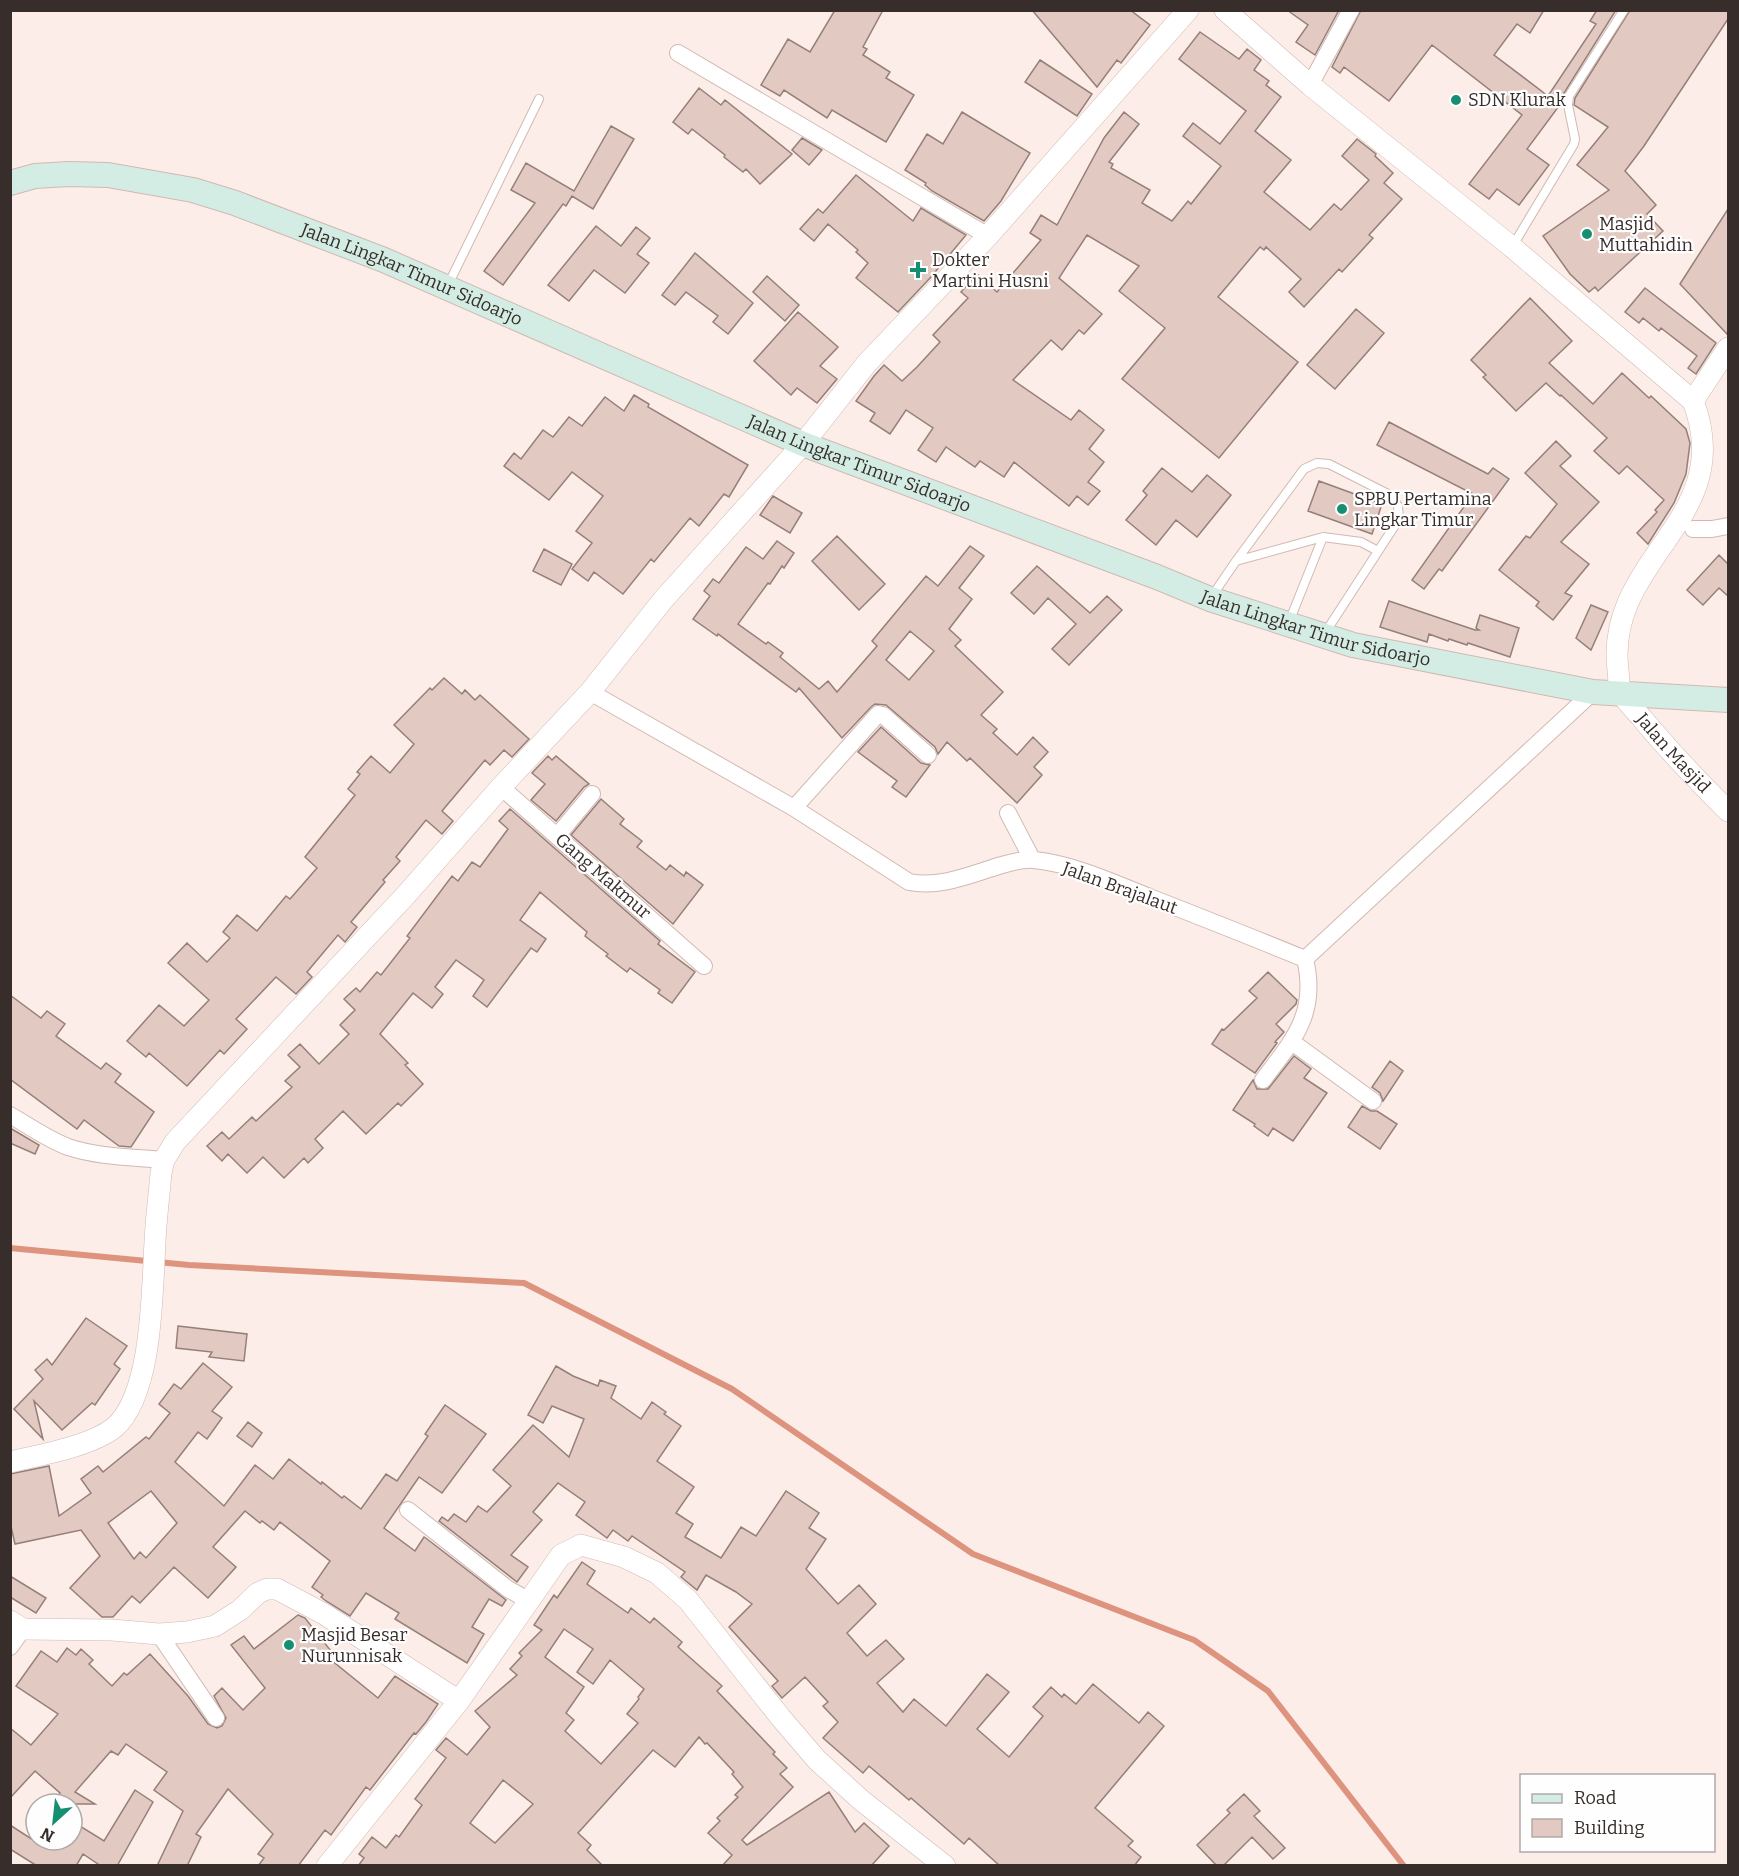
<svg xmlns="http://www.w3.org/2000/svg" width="1739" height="1876" viewBox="0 0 1739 1876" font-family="Bitter,serif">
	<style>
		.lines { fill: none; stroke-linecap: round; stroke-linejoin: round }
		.stream { stroke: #dd937d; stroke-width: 6 }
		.building { fill: #e2cac2; stroke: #957f78; stroke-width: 1.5; fill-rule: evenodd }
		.service-casing { stroke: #d1b9b2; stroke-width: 10 }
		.minor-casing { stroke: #d1b9b2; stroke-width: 18 }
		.tertiary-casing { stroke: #d1b9b2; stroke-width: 22 }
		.secondary-casing { stroke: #d1b9b2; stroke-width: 26 }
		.service { stroke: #fff; stroke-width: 8 }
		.minor { stroke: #fff; stroke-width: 16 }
		.tertiary { stroke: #fff; stroke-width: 21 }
		.secondary { stroke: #d3ede5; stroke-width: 24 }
		.poi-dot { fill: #168e71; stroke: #fefefe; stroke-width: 2 }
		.labels { text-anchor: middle; stroke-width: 4.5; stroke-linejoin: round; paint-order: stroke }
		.poi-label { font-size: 18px; fill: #372d2a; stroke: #fefefe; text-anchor: start }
		.street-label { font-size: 18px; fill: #372d2a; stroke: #fefefe }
	</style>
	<rect width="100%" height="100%" fill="#fcede8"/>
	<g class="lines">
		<path class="stream" d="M10,1248L189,1265L524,1283L732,1389L973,1554L1194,1640L1268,1691L1404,1866"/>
	</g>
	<path class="building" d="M835,10H883L863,47L867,49L863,55L890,72L886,78L914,95L886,142L832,110L827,118L784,90L780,96L761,85L788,39L810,52Z
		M1032,10H1130L1150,25L1121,63L1117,60L1097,87Z
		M1287,10H1339L1315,55L1296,42L1308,25Z
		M1361,10H1544L1530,33L1517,24L1494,55L1548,96L1596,24L1590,21L1597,10H1616L1564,93L1562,102L1527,149L1549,165L1519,205L1497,189L1489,199L1469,184L1522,115L1432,45L1389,101L1344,67L1340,73L1332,67Z
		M1630,10H1728V19L1644,146L1625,171L1656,205L1647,214L1663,231L1598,291L1595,287L1589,292L1570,274L1543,236L1609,190L1577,165L1608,127L1574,105L1575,98Z
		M1200,32L1239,59L1247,49L1261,60L1254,70L1269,81L1266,85L1281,97L1255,131L1291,160L1264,192L1310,230L1334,204L1341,210L1369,180L1342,156L1357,139L1376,154L1375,156L1393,173L1384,183L1402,199L1369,235L1373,238L1342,272L1339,269L1304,307L1289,292L1301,279L1266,247L1264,250L1260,247L1218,297L1298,362L1219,458L1122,379L1165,328L1119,291L1139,266L1087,235L1059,278L1102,314L1084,334L1079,330L1062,350L1051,340L1013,380L1071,420L1079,410L1104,430L1089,449L1104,462L1088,482L1100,491L1088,505L1077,496L1069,506L1014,462L1004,477L980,461L975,467L946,447L936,462L918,450L933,428L906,410L890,434L870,421L875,413L856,401L874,376L884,365L902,381L917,367L940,342L933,335L968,298L961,292L977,274L997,292L1041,240L1030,233L1041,215L1057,225L1104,138L1124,112L1139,124L1109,162L1113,164L1111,168L1150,190L1142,203L1172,221L1188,201L1191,204L1221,166L1183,136L1193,123L1220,144L1246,111L1179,59Z
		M1040,60L1092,94L1077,116L1025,82Z
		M699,88L721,105L725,100L792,154L760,184L746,169L743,172L724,157L725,155L692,129L688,134L673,122Z
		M962,112L1030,153L1001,201L984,221L932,191L925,185L926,183L905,170L927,134L943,144Z
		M611,126L634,139L593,209L572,196L566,206L563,204L503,285L484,271L535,203L511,190L526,163L574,191Z
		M802,138L822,150L809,165L792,150Z
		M856,175L913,221L921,208L966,235L931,277L898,312L856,278L868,263L856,252L858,250L828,224L814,241L800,229L818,209L823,213Z
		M1728,209V335L1680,284Z
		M596,226L621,246L636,227L650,238L637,254L649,263L625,293L594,270L569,301L548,285Z
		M695,253L753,303L728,334L713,322L718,316L686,292L675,305L662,295Z
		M767,276L799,305L785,321L753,292Z
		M1645,288L1716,343L1696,374L1688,368L1697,356L1661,328L1659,331L1643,318L1639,323L1625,312Z
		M1530,298L1572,341L1549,363L1593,404L1622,373L1649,398L1651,396L1686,429L1690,443L1686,474L1674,503L1648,544L1637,533L1657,512L1655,510L1664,500L1627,466L1619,474L1594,451L1607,438L1561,395L1560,396L1546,383L1516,411L1483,377L1486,375L1471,360Z
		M1356,309L1384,333L1335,389L1307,365Z
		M798,312L838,347L820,366L837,379L817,403L797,388L791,395L754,361Z
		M634,395L649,404L648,407L748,465L729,497L724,494L699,526L690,518L654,562L651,559L623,594L594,572L588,581L572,569L592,543L576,531L603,496L572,472L549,500L504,466L514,453L521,459L543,430L553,437L569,417L582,426L605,397L624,411Z
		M1389,422L1488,474L1493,468L1509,479L1442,571L1439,569L1424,589L1412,580L1473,494L1377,445Z
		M1556,441L1571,456L1560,466L1599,502L1561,542L1589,564L1565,593L1572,596L1553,620L1536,606L1539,602L1499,570L1526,536L1530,538L1557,504L1525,473Z
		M1162,468L1192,492L1207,475L1231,495L1197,537L1176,520L1156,545L1126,520L1147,495L1143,491Z
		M1319,481L1382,504L1372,534L1308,511Z
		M773,496L802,513L790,533L760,515Z
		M837,536L885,584L859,610L812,561Z
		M777,541L794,553L784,568L782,566L770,584L768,583L738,624L766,644L768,642L783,653L780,657L819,689L828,681L837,692L877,646L872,641L926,576L938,586L970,546L984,556L959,588L972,599L949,629L961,640L955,646L1003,692L981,715L997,729L993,733L1017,755L1033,737L1048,752L1034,767L1042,775L1017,803L970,758L967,761L947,742L938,754L935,747L886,705L875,704L871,707L842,738L799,688L796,692L718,634L717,636L693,619L710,596L704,591L713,579L719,583L746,547L763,559ZM910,631L934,651L909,680L886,660Z
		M544,549L572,564L561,585L533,571Z
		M1719,555L1728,564V596L1719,588L1703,605L1687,590Z
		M1037,566L1090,613L1107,596L1122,610L1069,665L1052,649L1076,624L1048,598L1034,614L1011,593Z
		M1389,601L1475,630H1479L1476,628L1480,615L1519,628L1510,657L1468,643L1467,645L1449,639L1448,641L1429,634L1427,642L1380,627Z
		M1591,605L1608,612L1591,650L1576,638Z
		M444,678L462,694L465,690L475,700L480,695L529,739L512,757L504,750L490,765L485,760L442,811L453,821L442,834L426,820L396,857L400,861L383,880L385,882L351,922L357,927L345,942L338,935L307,972L312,977L296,994L276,977L236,1019L247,1029L224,1054L220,1050L187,1086L149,1053L146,1057L127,1041L159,1005L184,1026L209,1000L168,963L187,943L207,962L230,938L223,932L237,915L257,931L286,896L290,899L317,868L305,857L355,795L348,789L360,774L357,772L371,756L390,773L414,744L394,725L430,688L432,690Z
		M881,727L921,763L930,765L906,797L892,787L897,781L858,752Z
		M548,756L552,760L556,756L589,784L584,787L556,821L531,800L545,784L532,773Z
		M601,799L624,819L620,824L642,841L637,847L666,870L670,865L684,876L686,872L703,885L673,924L571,835Z
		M510,809L660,941L658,944L695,972L672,1003L658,993L660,990L630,968L627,972L606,956L608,954L585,936L587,932L540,892L520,920L546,939L537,952L531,948L487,1007L473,996L484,980L456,960L435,987L443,994L432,1008L413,993L380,1034L408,1063L405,1065L423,1084L401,1106L398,1103L366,1134L343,1111L315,1139L323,1148L308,1163L304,1158L284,1178L263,1157L247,1173L228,1154L222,1161L207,1146L222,1132L229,1139L252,1117L256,1121L292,1087L285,1081L300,1067L288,1055L300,1044L319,1064L349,1034L340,1025L355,1010L344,999L356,988L360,992L377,972L381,975L410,938L407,936L452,876L458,881L472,862L480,867L508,829L499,821Z
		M1268,972L1297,1000L1296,1004L1276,1024L1284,1032L1275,1042L1277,1043L1255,1073L1212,1044L1222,1029L1224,1030L1257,998L1249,991Z
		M10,995L41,1018L47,1011L65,1024L56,1036L101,1069L106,1063L121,1074L115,1082L154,1112L131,1147L119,1146L84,1120L77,1129L10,1079Z
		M1294,1056L1311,1069L1304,1078L1327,1093L1293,1141L1273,1128L1268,1136L1254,1126L1255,1124L1233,1110L1253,1080L1257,1089H1268Z
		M1390,1061L1403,1071L1383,1101L1380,1093L1372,1087Z
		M1362,1106L1371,1111H1377L1397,1124L1380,1149L1348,1127Z
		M10,1128L39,1145L35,1154L10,1143Z
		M86,1318L127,1346L114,1364L120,1369L95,1405L92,1403L62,1430L34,1401L43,1439L14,1409L43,1379L35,1370L47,1359L52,1365Z
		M178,1326L247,1334L244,1361L209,1357L212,1352L176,1348Z
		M203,1363L232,1387L212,1411L222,1418L207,1439L198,1432L175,1462L224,1506L255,1465L273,1479L289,1459L321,1484L322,1482L342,1498L344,1496L361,1509L386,1474L397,1481L428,1436L425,1434L445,1405L486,1434L442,1493L419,1477L384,1528L415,1551L424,1537L427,1539L506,1600L502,1606L489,1599L472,1627L484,1634L467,1663L395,1619L399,1613L366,1593L350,1616L326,1601L321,1597L323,1595L312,1587L330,1561L280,1522L274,1530L262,1521L260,1523L245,1511L213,1547L236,1567L208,1598L174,1567L140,1603L132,1596L113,1617H102L70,1588L100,1556L81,1530L15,1544L10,1522V1474L49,1466L59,1516L91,1493L81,1479L98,1466L103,1472L146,1437L149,1439L170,1413L159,1404L174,1384L181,1389ZM151,1491L177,1523L146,1558L140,1552L134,1559L108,1523Z
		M556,1366L573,1376L598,1386L600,1380L616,1386L611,1398L641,1419L652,1402L666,1412L664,1414L681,1426L657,1461L694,1487L676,1513L693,1524L685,1537L721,1558L741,1527L756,1536L786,1491L819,1513L809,1528L826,1539L806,1569L838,1604L859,1585L876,1604L847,1633L867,1656L886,1640L904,1659L877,1683L903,1712L914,1699L946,1726L987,1674L1009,1692L977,1729L1009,1757L1043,1716L1033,1707L1051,1687L1062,1697L1064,1694L1076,1704L1093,1684L1139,1723L1148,1712L1164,1726L1095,1808L1133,1841L1128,1846L1141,1857L1134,1866H1000L969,1838L964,1844L911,1798L909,1800L869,1766L863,1773L823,1738L838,1722L823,1706L828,1702L805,1677L782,1698L772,1686L778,1681L729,1627L752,1604L736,1592L706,1575L697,1590L681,1577L685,1572L632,1536L628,1541L613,1530L607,1538L576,1515L585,1502L558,1483L533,1512L542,1520L511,1555L528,1567L517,1582L439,1521L442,1517L448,1521L454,1514L466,1522L478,1506L487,1512L511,1486L493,1470L533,1425L569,1457L584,1419L552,1406L543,1423L528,1415Z
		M248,1422L262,1433L252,1447L237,1436Z
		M582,1562L595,1571L587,1584L628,1613L631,1608L650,1623L654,1618L682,1642L678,1647L722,1686L717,1691L775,1752L773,1754L787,1768L780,1774L793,1787L742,1840L747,1845L829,1792L855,1832L864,1823L889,1846L871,1866H722L732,1855L708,1833L720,1821L717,1818L738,1797L735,1795L743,1787L732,1774L734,1772L707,1743L705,1744L699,1737L675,1767L653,1750L578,1833L591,1845L587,1850L603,1866H358L364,1858L359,1854L372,1837L386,1848L396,1835L399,1837L422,1805L415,1799L446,1758L436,1750L446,1738L467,1755L490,1727L475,1711L517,1675L510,1669L522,1656L519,1653L542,1630L534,1625L554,1595L557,1598ZM564,1629L593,1649L577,1672L593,1684L610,1660L644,1689L638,1697L639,1699L627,1714L638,1723L601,1764L565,1731L574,1720L566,1713L584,1687L545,1657ZM503,1780L533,1804L495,1843L470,1823Z
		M10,1576L46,1598L36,1613L10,1597Z
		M298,1615L305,1618L331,1651L325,1655L378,1698L395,1676L438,1704L426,1722L416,1734L414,1733L370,1790L366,1787L331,1835L325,1830L298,1866H258L264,1858L258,1854L273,1834L228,1789L196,1834L201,1837L187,1866H157L183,1811L154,1790L167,1772L126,1744L118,1755L111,1751L75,1792L95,1804H54L60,1793L35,1771L10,1798V1728L31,1745L58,1714L16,1686L41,1651L57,1662L67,1648L76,1655L81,1649L93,1660L89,1664L112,1686L124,1673L127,1675L150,1654L188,1696L208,1724L217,1728L222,1726L226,1718L214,1696L222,1688L243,1710L265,1688L231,1645L244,1636L254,1649Z
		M135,1790L153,1802L117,1866H101L83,1854L76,1866H37L10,1849V1825L33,1840H72V1821L104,1841Z
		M1244,1794L1260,1811L1254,1816L1285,1848L1273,1859L1252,1837L1223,1866H1217L1197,1845L1230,1813L1227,1810Z"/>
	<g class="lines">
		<defs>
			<path id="service" d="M1512,247L1574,144L1575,139L1568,105L1569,96L1624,10
				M448,285L539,99
				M1236,561L1323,537L1361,542L1378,551
				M1212,596L1236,561L1304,469L1317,463L1329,464L1390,495L1398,506L1399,519L1325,633
				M1289,622L1323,537"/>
			<path id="minor" d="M678,53L988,236
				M1310,85L1351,10
				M1693,529H1712L1728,526
				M590,692L794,808L909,882C942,888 971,874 1002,865C1012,862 1024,859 1034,860C1074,864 1114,883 1152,898C1203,918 1254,938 1305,959L1593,692
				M501,787L704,966
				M794,808L878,714L883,715L928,755
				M1008,813L1032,859
				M557,836L592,794
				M1292,1042L1373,1101
				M1263,1080C1294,1039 1318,1013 1305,959
				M10,1115C29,1126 47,1139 68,1147C98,1157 132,1157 164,1160
				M408,1510L508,1589L528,1600
				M159,1634L216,1718
				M10,1647L23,1629"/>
			<g id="tertiary">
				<path id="s1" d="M1225,10L1310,85L1512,247L1693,401C1739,520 1604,558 1618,670C1619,676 1618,686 1621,692C1625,701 1635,710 1641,717C1668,750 1698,781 1728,811"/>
				<path d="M1693,401L1728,348"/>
				<path d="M10,1462C40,1455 92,1446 115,1427C153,1393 152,1290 155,1242C156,1219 159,1196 161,1173L164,1160L175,1142L405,896L501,787L590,692L663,600L803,444L867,363L988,236L1188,10"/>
				<path d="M10,1621L23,1629L112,1630L159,1634L187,1632L215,1626L240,1610L258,1593L267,1589H277L324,1614L459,1701"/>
				<path d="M327,1866L459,1701L561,1555L581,1545L624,1557L657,1573L688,1600L781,1718L817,1760L861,1800L945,1866"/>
			</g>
			<g id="secondary">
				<path id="s2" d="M10,183L35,176L69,174L108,175L193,190L235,203L384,260L803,444L1157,577L1210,599L1353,645L1593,692L1728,700"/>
			</g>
		</defs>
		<use href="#service" class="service-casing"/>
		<use href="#minor" class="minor-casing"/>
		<use href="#tertiary" class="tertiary-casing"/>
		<use href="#secondary" class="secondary-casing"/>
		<use href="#service" class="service"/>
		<use href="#minor" class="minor"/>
		<use href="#tertiary" class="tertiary"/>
		<use href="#secondary" class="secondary"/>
	</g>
	<g class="poi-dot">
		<circle cx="1456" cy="100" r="6"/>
		<circle cx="1587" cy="234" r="6"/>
		<path d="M915 261h6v6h6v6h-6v6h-6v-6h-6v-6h6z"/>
		<circle cx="1342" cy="509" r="6"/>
		<circle cx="289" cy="1645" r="6"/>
	</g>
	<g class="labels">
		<g class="poi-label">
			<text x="1468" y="106">SDN Klurak</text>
			<text x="1599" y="230">Masjid<tspan x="1599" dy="21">Muttahidin</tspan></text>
			<text x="932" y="266">Dokter<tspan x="932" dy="21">Martini Husni</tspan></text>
			<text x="1354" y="505">SPBU Pertamina<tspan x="1354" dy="21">Lingkar Timur</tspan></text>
			<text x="301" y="1641">Masjid Besar<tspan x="301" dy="21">Nurunnisak</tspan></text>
		</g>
		<g class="street-label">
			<text dy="6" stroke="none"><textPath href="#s2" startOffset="420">Jalan Lingkar Timur Sidoarjo</textPath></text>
			<text dy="6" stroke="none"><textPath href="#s2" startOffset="906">Jalan Lingkar Timur Sidoarjo</textPath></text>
			<text dy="6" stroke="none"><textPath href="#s2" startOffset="1392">Jalan Lingkar Timur Sidoarjo</textPath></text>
			<text dy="6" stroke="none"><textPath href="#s1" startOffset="1004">Jalan Masjid</textPath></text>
			<text transform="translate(603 876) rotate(41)" y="6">Gang Makmur</text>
			<text transform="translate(1120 888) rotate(20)" y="6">Jalan Brajalaut</text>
		</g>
	</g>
	<rect width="1739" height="1876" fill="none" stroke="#372d2a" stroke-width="24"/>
	<rect x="1520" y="1774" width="195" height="78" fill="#fefefe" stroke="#aeaaa9" stroke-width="1.5"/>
	<rect x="1532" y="1794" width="30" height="9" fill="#d3ede5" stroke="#aeaaa9" stroke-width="1.5"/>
	<text x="1574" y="1804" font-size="18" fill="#372d2a">Road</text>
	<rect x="1532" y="1819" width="30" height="18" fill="#e2cac2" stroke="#aeaaa9" stroke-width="1.5"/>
	<text x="1574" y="1834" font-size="18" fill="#372d2a">Building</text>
	<g transform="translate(54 1822) rotate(207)"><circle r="28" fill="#fefefe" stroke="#aeaaa9" stroke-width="1.5"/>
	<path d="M0-4.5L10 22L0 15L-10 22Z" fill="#168e71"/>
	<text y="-9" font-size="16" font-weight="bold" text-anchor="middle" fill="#372d2a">N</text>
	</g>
</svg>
